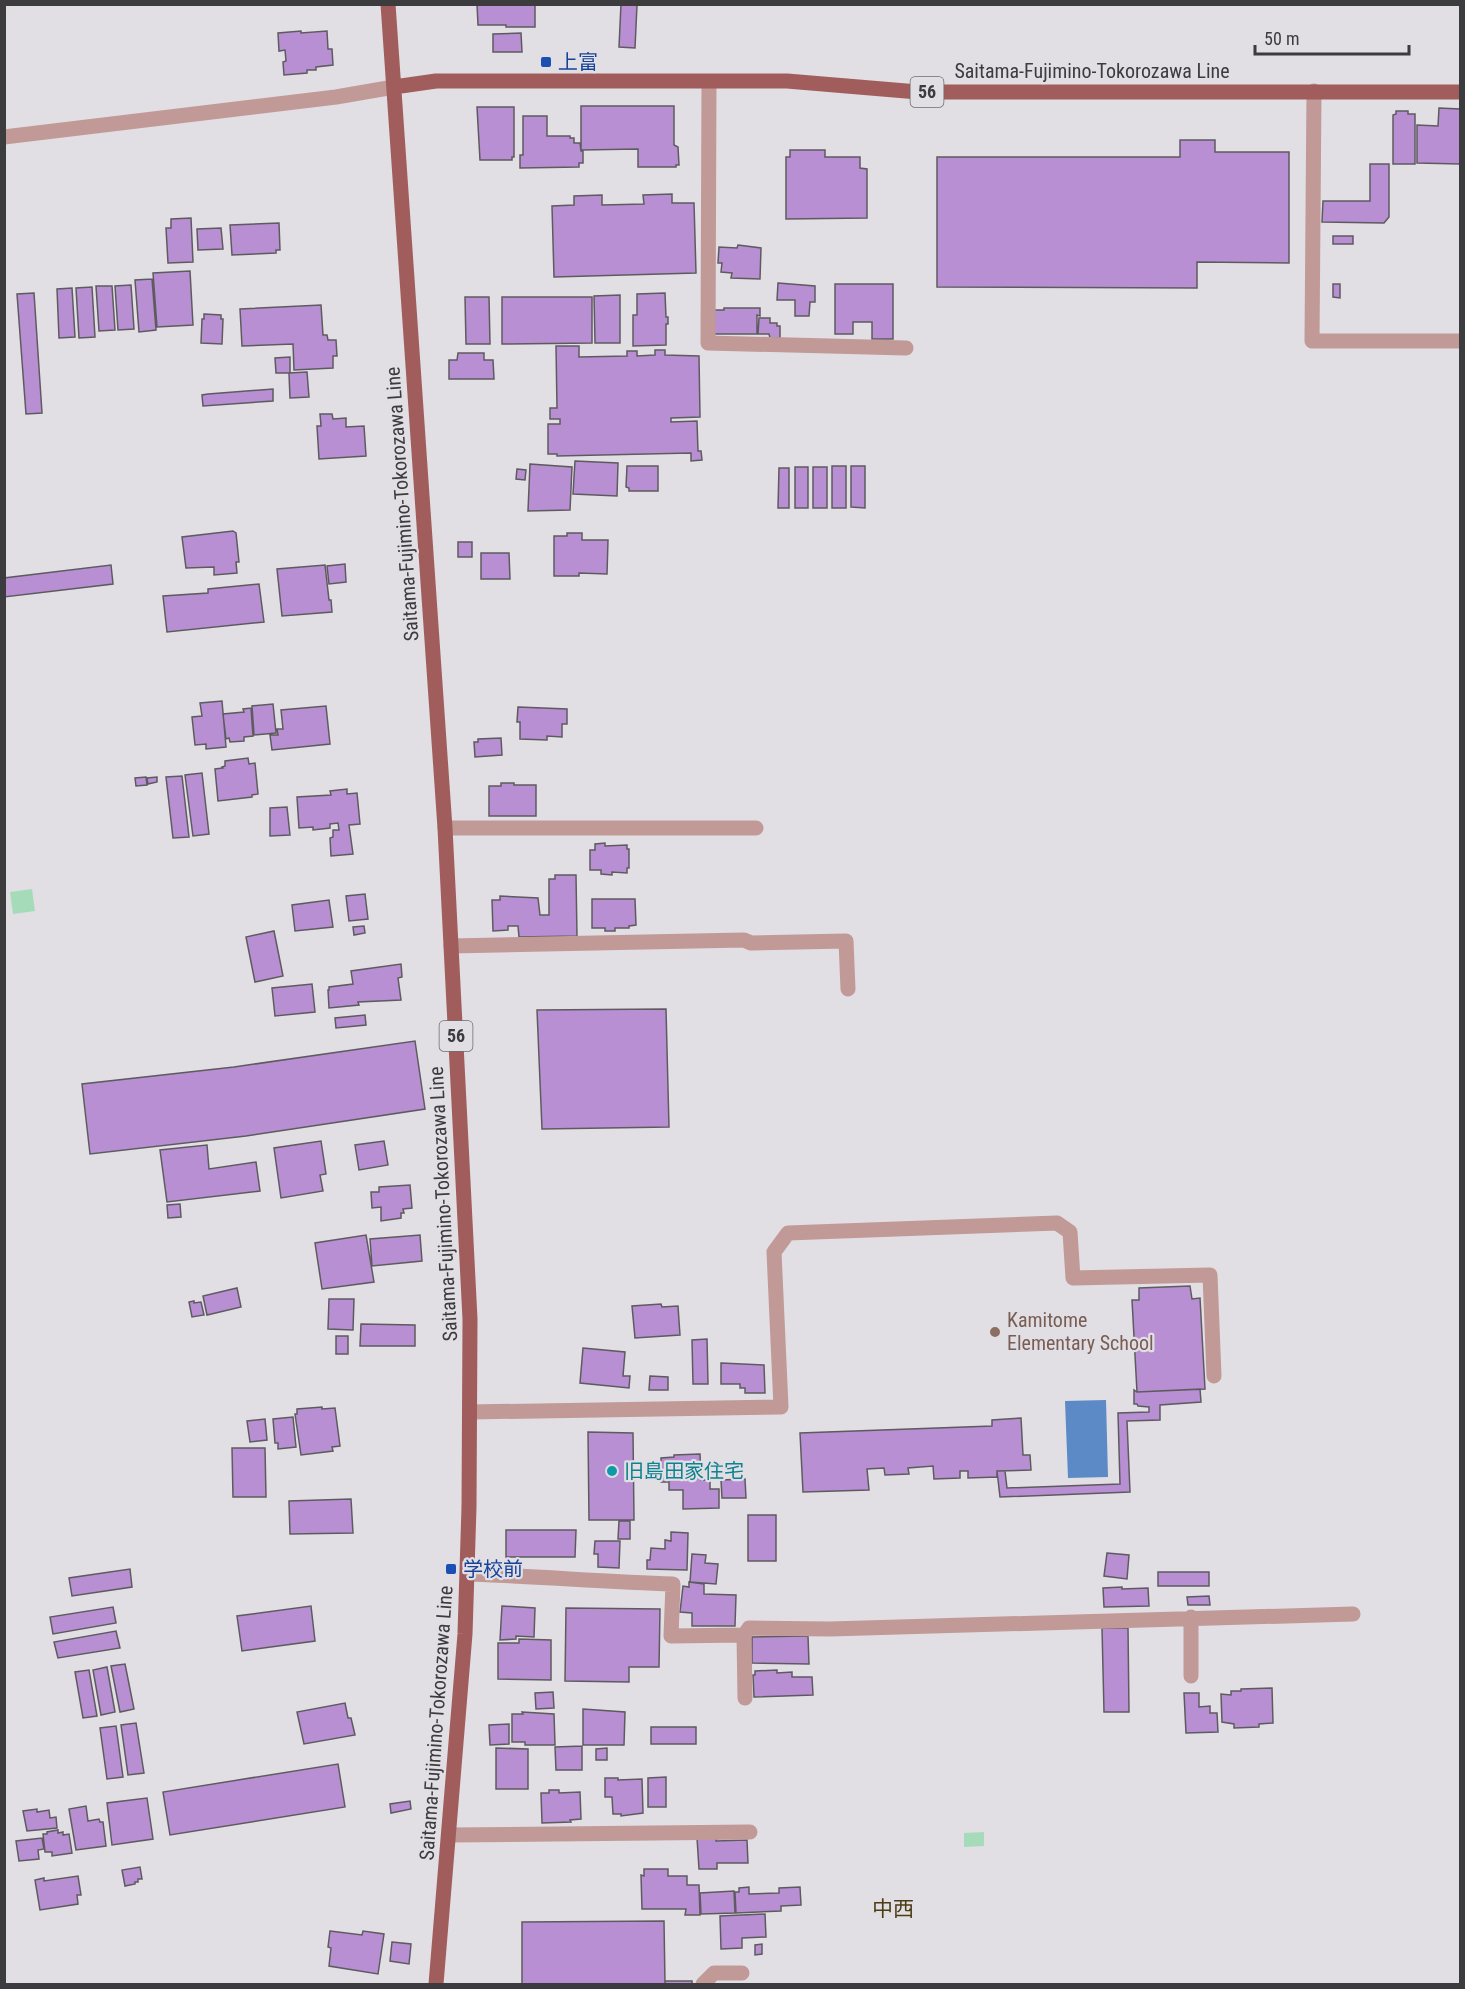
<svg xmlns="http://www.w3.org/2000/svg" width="1465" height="1989" viewBox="0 0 1465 1989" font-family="'Roboto Condensed','Noto Sans JP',sans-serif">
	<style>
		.green { fill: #a6dbb9 }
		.water { fill: #5c8ac6 }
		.building { fill: #b88fd2; stroke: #5e5b60; stroke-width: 1.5 }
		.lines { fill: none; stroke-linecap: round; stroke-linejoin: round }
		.minor { stroke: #c19997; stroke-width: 15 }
		.major { stroke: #a15d5c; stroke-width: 15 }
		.transit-dot { fill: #1a4fb4; stroke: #e1dee4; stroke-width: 2 }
		.education-dot { fill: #8d6e63; stroke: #e1dee4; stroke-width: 2 }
		.culture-dot { fill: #0f9aa8; stroke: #e1dee4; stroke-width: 2 }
		.labels { text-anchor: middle; stroke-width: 4.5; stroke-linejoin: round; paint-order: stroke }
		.shield { fill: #e1dee4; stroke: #6e6c6f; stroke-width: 1.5 }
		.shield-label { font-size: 18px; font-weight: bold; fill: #3c3b3d }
		.transit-label { font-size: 20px; fill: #164399; stroke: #e1dee4; text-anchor: start }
		.street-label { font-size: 20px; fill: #3c3b3d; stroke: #e1dee4 }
		.education-label { font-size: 20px; fill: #785e54; stroke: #e1dee4; text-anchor: start }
		.culture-label { font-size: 20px; fill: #0d838f; stroke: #e1dee4; text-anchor: start }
		.neighbourhood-label { font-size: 21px; fill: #4b3c14; stroke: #e1dee4 }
	</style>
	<rect width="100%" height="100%" fill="#e1dee4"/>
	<path class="green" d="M32,889L35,911L13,914L10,892Z
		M984,1832V1846L964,1847V1833Z"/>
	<path class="water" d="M1106,1400L1108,1477L1068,1478L1065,1401Z"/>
	<path class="building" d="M477,4H535V27H506V25H478Z
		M621,4L637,5L635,48L619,47Z
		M301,31V33L327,31L328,49H332L333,65L316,67V70H307V73L284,75L283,62L286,61L285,50L279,51L278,33Z
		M521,33L522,52H493V34Z
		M581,106H674V145L678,147L679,165H676V167H638V149L581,150Z
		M477,107H514V157H512V160H480Z
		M1439,108L1460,109V164L1417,163V125L1438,126Z
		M1396,111H1408V114H1415V164H1393V115L1396,114Z
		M523,116H547V136H570V138H574V143H580L581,151H583V163H579V167L520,168V155H523Z
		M1180,140H1215V152H1289V263L1197,262V288L937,287V157H1180Z
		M790,150H825V157H860V168L867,169V218L786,219V157H790Z
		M1370,164H1389V217L1384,223L1322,222L1323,201H1370Z
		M672,194V203H694L696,273L554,277L552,206L574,205V196L602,195V205L644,204L643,195Z
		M191,218L193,262L168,263L166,228H171V219Z
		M279,223L280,250H276V253L232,255L230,225Z
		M221,228L223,249L198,250L197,229Z
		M1333,236H1353V244H1333Z
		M738,245L761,248L760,279L731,278L732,273L721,272L722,263H718L719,247L737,248Z
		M190,271L193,325L157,327L153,273Z
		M152,279L156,330L139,332L135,280Z
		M778,283L815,286V302H810L809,316H795V300H777Z
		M835,284H893V339H872V322H853V334H835Z
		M1333,284H1340V298L1333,297Z
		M131,285L134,329L118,330L115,286Z
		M96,286H112L115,330L99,331Z
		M92,287L95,337L79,338L76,288Z
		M72,288L75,337L59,338L57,289Z
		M34,293L42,413L26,414L17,294Z
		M665,293L666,317H668V324H666V345L633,346V315H637V294Z
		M620,295V343H595L594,296Z
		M465,297H489L490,344H466Z
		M502,297H592V343L502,344Z
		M321,305L323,335H327L328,340H336L337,356H333V368L294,370L293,344L242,346L240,309Z
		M724,308H760V316L757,315V334H714V310H724Z
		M204,314L221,315V319H223L222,344L201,343L202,319H204Z
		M759,318H770V323H777V326H780V338H770L769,334H758Z
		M556,346H579V357L627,356V351H637V356L655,355V350H665V355L699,356L700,417L671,418V422L697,421L698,451H701L702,460L691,461V453L557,456V454H548V424H560V419H550V408H557Z
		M458,353H484V360H493L494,379H449V360H457Z
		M290,357V373H276L275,358Z
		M307,372L309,397L290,398L289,373Z
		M273,389V401L203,406L202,395L208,394Z
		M320,414H332L333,419L346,418V427L364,426L366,456L319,459L317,426H321Z
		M575,461L618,463L617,496L573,494Z
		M530,464L572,467L570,510L528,511Z
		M627,466H658V491H629V488L626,487Z
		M832,466H846V508H832Z
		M851,466H865V508L851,507Z
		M795,467H808V508H795Z
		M813,467H827V508H813Z
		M779,468H789V508H778Z
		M517,469L526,470L525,480L516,479Z
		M233,531L236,533L239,562H236L237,573L214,575V567L186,568L182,537Z
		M567,533H582V540H608L607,574L579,573V576H554V536H567Z
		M458,542H472V557H458Z
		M481,553H509L510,579H481Z
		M345,564L346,582L329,584L327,566Z
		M111,565L113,584L4,597V578Z
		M325,565L329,600H331L332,612L282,616L277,569Z
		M259,584L264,622L167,632L163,596L208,593V589Z
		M222,701L226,747L206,749V744L195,745L192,717L202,716L200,703Z
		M273,704L276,733L254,735L252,706Z
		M326,706L330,744L272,750L270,735H278L277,729H283L281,710Z
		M518,707L567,709V724H562V737L547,736V740L520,739V722H517Z
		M251,708L253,736L244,737V741L230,742L229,738L226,739L223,714L244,712L243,709Z
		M501,738L502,755L475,757L474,742H478V739Z
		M248,758L249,764L255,763L258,794L252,795V797L218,801L215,769L223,768L222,767L225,766V761Z
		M202,773L209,834L193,836L185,775Z
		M182,776L189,837L173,838L166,777Z
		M146,777L147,785L136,786L135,778Z
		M157,777V782L148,784L147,778Z
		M501,783H514V785H536V816H489V786H501Z
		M347,789V794L357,793L360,824L349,825L353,854L331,856L330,838L333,837V830H339L338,823L330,824V828L313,830V827L299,828L297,797L331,795L330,791Z
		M287,807L290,835L270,836V808Z
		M605,843V846L627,845V849H629V868H627V873L612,872V875L601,874V870H590V850H595V844Z
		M555,875H576L577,936L519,937L518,926H508V930L493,931L492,900H500V896L538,898L540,915H549V879H555Z
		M365,894L368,919L349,921L346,896Z
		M592,899H635L636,925L629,926V928H615V931H605V928H592Z
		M329,900L333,927L295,931L292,905Z
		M364,926L365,933L354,935L353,927Z
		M274,931L283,976L255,982L246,937Z
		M401,964L402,977L398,978L401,1000L358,1002L359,1005L329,1008L328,990H329V987L353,984L351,971Z
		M312,984L315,1012L275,1016L272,988Z
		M666,1009L669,1127L542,1129L537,1010Z
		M365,1015L366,1025L336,1028L335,1018Z
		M415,1041L425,1109L246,1136L90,1154L82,1084L234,1067Z
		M321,1141L326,1174L320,1175L323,1191L281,1198L274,1148Z
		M384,1141L388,1165L359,1170L355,1145Z
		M207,1145L209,1169L256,1162L260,1191L167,1202L160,1150Z
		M410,1185L412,1208L403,1209L404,1213H401V1218L381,1221V1207L372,1208L371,1192H379V1187Z
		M180,1204L181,1217L168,1218L167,1205Z
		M366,1235L374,1282L322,1289L315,1243Z
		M420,1235L422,1261L372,1266L370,1239Z
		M1190,1286L1192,1299L1200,1298L1205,1389L1137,1392L1132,1300H1139V1288Z
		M237,1288L241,1307L207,1315L203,1296Z
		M329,1299H354L353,1330L328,1329Z
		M194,1301V1303L201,1302L204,1315L192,1317L189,1302Z
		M661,1304L662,1307L678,1306L680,1335L635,1338L632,1306Z
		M361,1324L415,1325V1346H360Z
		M336,1336H348V1354H336Z
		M707,1339L708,1384H693L692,1340Z
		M583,1348L625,1352L623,1376H630L629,1388L580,1383Z
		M721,1363L764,1365L765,1393H745V1388H740V1384H721Z
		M650,1376L668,1377V1390H649Z
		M1200,1389L1201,1402L1160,1405V1420L1127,1421L1130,1492L1000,1497L997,1471H1005L1007,1488L1120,1484L1118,1413L1149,1412V1407L1138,1406L1137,1404H1134V1390L1137,1392Z
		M322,1407V1409L335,1408L340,1446L332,1447L333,1451L301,1455L295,1414H297V1409Z
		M293,1417L296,1447L278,1449V1443H275L273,1419Z
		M1021,1418L1023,1455H1030L1031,1470L997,1471V1477L968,1478V1471H960V1478L934,1479L933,1466L908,1468L909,1474L885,1475L884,1468L867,1469L869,1490L803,1492L800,1433L992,1426V1420Z
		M265,1419L267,1440L250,1442L247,1421Z
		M588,1432L633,1433L634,1520H589Z
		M232,1448H265L266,1497H233Z
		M700,1454L701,1480H710V1489H719V1508L683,1509V1490H669V1482H661V1458L674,1457V1455Z
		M745,1479L746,1498H722L721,1480Z
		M351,1499L353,1533L290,1534L289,1501Z
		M748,1515H776V1561H748Z
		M619,1521H630V1539H618Z
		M506,1530H576L575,1557H506Z
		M671,1532L688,1533L687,1570L647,1569V1560H650L651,1548L665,1549V1540L671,1541Z
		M595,1541H620L619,1568L598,1567V1554H594Z
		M1107,1553L1129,1555L1127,1579L1104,1576Z
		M692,1554L706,1555L705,1563L718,1564L716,1584L690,1582Z
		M130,1569L132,1587L72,1596L69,1578Z
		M1158,1572H1209V1586H1158Z
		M689,1582L704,1584V1594L736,1595L735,1626H692V1613L680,1612L683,1586L689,1587Z
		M1122,1587V1589L1148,1588L1149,1606L1104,1607L1103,1588Z
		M1209,1596L1210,1605H1188L1187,1597Z
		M311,1606L315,1641L242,1651L237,1616Z
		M502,1606L535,1608L534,1637L516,1636V1639L500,1640Z
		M113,1607L116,1623L53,1634L50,1617Z
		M566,1608L660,1609L659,1667H629V1682L565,1681Z
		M1102,1628H1128L1129,1712H1104Z
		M116,1631L120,1648L58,1658L54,1642Z
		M808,1636L809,1664L752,1663V1637Z
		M519,1639L551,1640V1680L498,1679V1643H519Z
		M125,1664L134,1709L120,1712L111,1666Z
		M107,1667L115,1712L101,1715L93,1670Z
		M89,1670L97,1716L83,1718L75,1672Z
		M777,1670V1673L792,1672V1677H812L813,1695L754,1697L753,1675H755V1671Z
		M1272,1688L1273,1723L1259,1724V1727L1234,1728V1724L1222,1722L1221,1694L1231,1695V1691H1241V1689Z
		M553,1692L554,1708L536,1709L535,1693Z
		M1184,1693H1199V1707L1210,1706V1713H1217L1218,1732L1186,1733Z
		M345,1703L348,1718H351L355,1735L304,1744L297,1712Z
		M583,1709L625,1712L624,1745H583Z
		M522,1712L554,1714L555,1745H525V1742H512V1714H523Z
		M136,1723L144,1773L128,1775L121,1725Z
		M509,1724V1744L490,1745L489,1725Z
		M116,1726L123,1777L107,1779L100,1728Z
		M651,1727H696V1744H651Z
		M582,1746V1770H556L555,1747Z
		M496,1748L528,1749V1789H496Z
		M607,1748V1760H596V1749Z
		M338,1764L345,1807L170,1835L163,1792Z
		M666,1777V1807H648V1778Z
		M605,1778H618V1780L642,1779L643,1813L621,1816V1814H613L612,1797H605Z
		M549,1790H559V1793L580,1792L581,1819L570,1820L571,1822L542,1823L541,1793H549Z
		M147,1798L153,1839L112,1845L107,1803Z
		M410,1801L411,1809L391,1813L390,1804Z
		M86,1806L88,1821L99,1819L100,1822H103L106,1846L76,1850L69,1809Z
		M37,1809V1812L49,1810L50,1818L56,1817L57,1828L27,1831L23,1811Z
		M58,1830V1833L63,1832V1835L69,1834L72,1853L52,1856V1852H45L43,1834H47V1832Z
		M42,1838L44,1849L38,1850L39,1859L19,1861L16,1841Z
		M697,1838H717L716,1841L747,1840L748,1863H717V1869H699Z
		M140,1867L142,1879H138V1882H135V1884L125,1886L122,1870Z
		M644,1869H668V1876H687V1885H699L700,1915H685L686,1909H642L641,1875L644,1876Z
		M78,1876L81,1895H77L78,1904L40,1910L35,1880L44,1878V1881Z
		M749,1887V1894L779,1893V1888L800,1887L801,1905L781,1906V1911L736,1913L735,1892H739V1888Z
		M734,1891L735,1913L701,1914L700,1893Z
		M765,1914L766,1937L742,1938V1948L721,1949L720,1916Z
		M664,1921L665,1984H522V1922Z
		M330,1931L362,1935L363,1931L384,1934L378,1974L329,1966L331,1948L328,1947Z
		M392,1942L411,1944L409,1964L390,1961Z
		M762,1944V1954L755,1955V1945Z
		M665,1981H692V1984H665Z"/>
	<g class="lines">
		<path class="minor" d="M709,82L708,343L906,348
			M1314,91L1312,341H1460
			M4,137L336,97L394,87
			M445,828H756
			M451,946L744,940L751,943L846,941L848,989
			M470,1412L781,1407L774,1252L788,1233L1057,1223L1070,1232L1073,1278L1210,1275L1214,1376
			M468,1574C536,1576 604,1582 673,1584L671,1636L744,1635
			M1191,1676V1617
			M745,1698L744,1635L749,1628L830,1629L1353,1614
			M450,1835L750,1832
			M703,1984L714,1973H742"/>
		<path class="major" d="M388,4L445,828L470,1319L469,1507L465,1634L436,1984
			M394,87L436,81H787L918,92H1460"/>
	</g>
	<g class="transit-dot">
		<rect x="540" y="56" width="12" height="12" rx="3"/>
		<rect x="445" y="1563" width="12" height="12" rx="3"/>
	</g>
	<circle class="education-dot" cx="995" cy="1332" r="6"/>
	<circle class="culture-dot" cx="612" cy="1471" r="6"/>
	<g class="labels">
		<g class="shield">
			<rect x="910.5" y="77" width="33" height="30" rx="4.5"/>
			<rect x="439.5" y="1021" width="33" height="30" rx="4.5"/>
		</g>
		<g class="shield-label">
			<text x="927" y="98">56</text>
			<text x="456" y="1042">56</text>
		</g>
		<g class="transit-label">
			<text x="558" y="69">上富</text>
			<text x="463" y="1576">学校前</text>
		</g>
		<g class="street-label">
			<text x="1092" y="78">Saitama-Fujimino-Tokorozawa Line</text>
			<text transform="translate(402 504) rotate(-94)" y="7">Saitama-Fujimino-Tokorozawa Line</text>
			<text transform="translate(443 1204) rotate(-93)" y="7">Saitama-Fujimino-Tokorozawa Line</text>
			<text transform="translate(436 1723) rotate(-86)" y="7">Saitama-Fujimino-Tokorozawa Line</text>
		</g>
		<g class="education-label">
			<text x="1007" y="1327">Kamitome<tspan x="1007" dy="23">Elementary School</tspan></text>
		</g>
		<g class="culture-label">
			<text x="624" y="1478">旧島田家住宅</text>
		</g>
		<g class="neighbourhood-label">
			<text x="893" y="1916">中西</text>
		</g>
	</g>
	<rect width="1465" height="1989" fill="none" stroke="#3c3b3d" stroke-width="12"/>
	<path d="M1255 45v9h154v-9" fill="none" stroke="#3c3b3d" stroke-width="3"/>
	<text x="1264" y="45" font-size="18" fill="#3c3b3d" stroke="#e1dee4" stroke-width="4.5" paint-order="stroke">50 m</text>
</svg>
